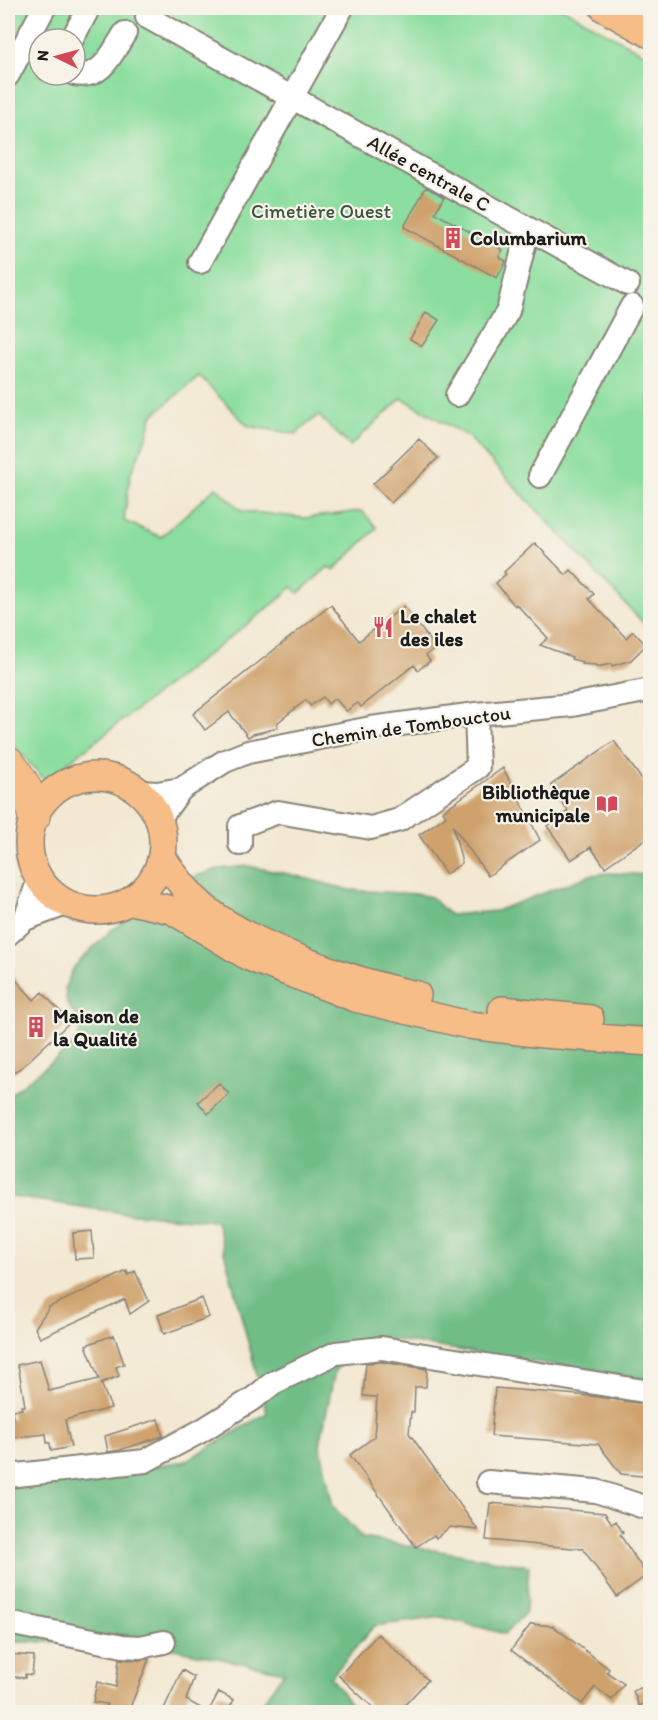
<svg xmlns="http://www.w3.org/2000/svg" width="658" height="1720" viewBox="0 0 658 1720" font-family="Itim,sans-serif">
	<style>
		.green { fill: #8bde9f; stroke: #547d5e; stroke-width: 1.5; fill-rule: evenodd }
		.forest { fill: #70bd86; stroke: #466c51; stroke-width: 1.5 }
		.building { fill: #cfa26d }
		.lines { fill: none; stroke-linecap: round; stroke-linejoin: round }
		.minor-casing { stroke: #888277; stroke-width: 26 }
		.major-casing { stroke: #888277; stroke-width: 30 }
		.highway-casing { stroke: #888277; stroke-width: 34 }
		.minor { stroke: #fff; stroke-width: 22 }
		.major { stroke: #f7bd88; stroke-width: 27 }
		.highway { stroke: #f7bd88; stroke-width: 32 }
		.labels { text-anchor: middle; stroke-width: 4.5; stroke-linejoin: round; paint-order: stroke }
		.street-label { font-size: 20px; fill: #1c1c1c; stroke: #f7f3e8 }
		.park-label { font-size: 20px; fill: #3d5643; stroke: #f7f3e8 }
		.poi-label { font-size: 20px; font-weight: bold; fill: #1c1c1c; stroke: #f7f3e8; text-anchor: start }
	</style>
	<rect width="100%" height="100%" fill="#f7f3e8"/>
	<filter id="ink" filterUnits="userSpaceOnUse"><feTurbulence type="fractalNoise" baseFrequency=".0167" numOctaves="2"/><feDisplacementMap in="SourceGraphic" scale="12" xChannelSelector="R" yChannelSelector="G"/><feConvolveMatrix kernelMatrix="1 2 1 2 8 2 1 2 1" color-interpolation-filters="sRGB"/></filter>
	<filter id="wash" filterUnits="userSpaceOnUse"><feTurbulence type="fractalNoise" baseFrequency=".008" numOctaves="4" result="noise"/><feDisplacementMap in="SourceGraphic" scale="24" xChannelSelector="R" yChannelSelector="G"/><feGaussianBlur stdDeviation="1.35" result="paint"/><feColorMatrix in="noise" values="0 0 0 0 0 0 0 0 0 0 0 0 0 0 0 0 0 1.4 0 .05"/><feComposite in="paint" operator="in"/></filter>
	<g filter="url(#wash)">
		<rect width="100%" height="100%" fill="#f3e8d2"/>
		<path class="green" d="M8,8H562L650,57V630L467,436L402,398L350,446L318,415L296,434L248,426L199,376L152,416L147,436L130,475L124,521L161,537L216,487L242,511L305,518L362,511L377,528L334,570L328,567L299,593L292,587L277,601L45,780L8,740ZM39,39H75V75H39Z"/>
		<path class="forest" d="M248,866L293,875L349,890L417,894L431,897L450,915L496,911L591,875L609,873L650,875V1380L376,1337L335,1370L320,1445L333,1506L362,1538L529,1566L526,1612L505,1634L442,1617L374,1626L331,1677L356,1712H256L284,1672L141,1642H8V1488L186,1461L267,1413L216,1221L122,1213L8,1196V1096L77,1042L82,1025L67,1004L65,987L74,967L110,931L190,878L218,869Z"/>
		<g id="blocks">
			<path class="building" d="M426,187L444,197L435,213L503,250L499,257L506,261L497,278L404,227Z
				M426,312L439,320L422,346L410,339Z
				M419,439L438,458L391,503L373,484Z
				M535,543L566,575L571,570L594,594L589,599L626,638L633,631L646,645L631,660L612,666V664L596,667V665L582,664L583,662L571,659L572,657L540,645L548,638L516,604L515,606L496,583L506,574L504,572Z
				M331,605L359,641L404,606L436,648L426,655L430,661L418,670L414,665L361,707L358,703L346,711L335,698L328,704L323,697L310,706L306,700L277,723L278,728L253,734L248,737L229,712L205,730L193,714Z
				M614,741L651,792V835L605,867L591,847L571,860L547,826L568,811L551,785Z
				M503,768L540,840L488,876L453,826L462,863L446,874L419,835L446,816L443,811Z
				M8,971L34,1000L42,992L70,1022L22,1067L8,1076Z
				M219,1083L229,1094L208,1114L198,1102Z
				M92,1231L94,1258L75,1259L73,1233Z
				M127,1271L128,1275L135,1271L149,1301L130,1314L125,1299L40,1338L35,1328L49,1307Z
				M202,1298L209,1317L164,1334L158,1315Z
				M114,1335L124,1364L116,1367L119,1376L101,1383L111,1408L65,1420L71,1447L51,1451L50,1443H47L46,1434L8,1438V1419H13L12,1410L22,1409L21,1406H25L19,1370L17,1365L40,1360L49,1391L99,1379L86,1345Z
				M382,1362L427,1369L426,1387H415L414,1412H411L409,1433L478,1530L450,1527L436,1538L434,1535L416,1547L350,1455L374,1437L377,1397L363,1396L366,1363Z
				M495,1388L590,1396L651,1405V1477L621,1474L598,1444L491,1436Z
				M158,1419L163,1436L120,1450L108,1452L105,1436Z
				M490,1503L605,1513L612,1524L616,1521L623,1533L620,1535L647,1575L617,1597L583,1549L486,1540Z
				M531,1624L553,1626L609,1669L607,1672L624,1684L612,1700L595,1687L582,1704L511,1650Z
				M378,1634L428,1680L397,1713H379L339,1676Z
				M8,1654L34,1656L32,1675L25,1674V1678L8,1676Z
				M119,1659L139,1660L149,1659L128,1713H104L107,1704L93,1702L97,1682L116,1687Z
				M182,1670L194,1677L186,1700L208,1712L219,1692L234,1700L226,1713H162Z
				M651,1684V1701L639,1706L633,1691Z"/>
		</g>
	</g>
	<g filter="url(#ink)">
		<use href="#blocks" fill-opacity="0" stroke="#888277" stroke-width="1.5"/>
		<g class="lines">
			<defs>
				<path id="minor" d="M153,8L147,17L628,284
					M72,39L86,13L87,8
					M75,74C102,80 112,53 125,33
					M8,75L44,8
					M200,262L342,8
					M457,395L508,311L528,229
					M540,476L632,306
					M140,792L157,793L181,789
					M159,819L181,789L225,761L248,752L371,728L476,714L572,705L650,690
					M240,844V826L278,812L371,828L399,820L478,767L476,714
					M25,919L39,879
					M8,934L25,919L66,904
					M8,1476L145,1461L201,1431L254,1398L273,1383L336,1353L382,1348L650,1392
					M488,1482L596,1491L650,1509
					M8,1623L123,1646L140,1647L164,1642"/>
				<path id="major" d="M604,8L650,34
					M29 843a67 67 0 1 1 134 0a67 67 0 1 1-134 0Z
					M162,857C174,876 188,894 206,909C254,947 357,983 417,995
					M131,901L172,910L249,957L355,998L469,1025L543,1034L650,1042
					M502,1010L590,1019"/>
				<path id="highway" d="M8,762C23,781 29,792 34,816"/>
			</defs>
			<use href="#minor" class="minor-casing"/>
			<use href="#major" class="major-casing"/>
			<use href="#highway" class="highway-casing"/>
			<use href="#minor" class="minor"/>
			<use href="#major" class="major"/>
			<use href="#highway" class="highway"/>
		</g>
	</g>
	<defs>
		<symbol id="building-bare" viewBox="-9 -9 18 18"><path d="M-4-6H4V6H1V3H-1V6H-4ZM-2.5-4.3h1.7v1.8h-1.7ZM.8-4.3h1.7v1.8H.8ZM-2.5-1h1.7V.8h-1.7ZM.8-1h1.7V.8H.8Z" fill="#d1495b" stroke="#f7f3e8" stroke-width="2.5" paint-order="stroke"/></symbol>
		<symbol id="restaurant-bare" viewBox="-9 -9 18 18"><path d="M-5-6h1v4h1v-4h1v4h1v-4h1v5L-1.5 .5V6h-2V.5L-5-1ZM5-6V6H3V1.5H1.5Q1.5-4 5-6Z" fill="#d1495b" stroke="#f7f3e8" stroke-width="2.5" paint-order="stroke"/></symbol>
		<symbol id="library-bare" viewBox="-9 -9 18 18"><path d="M-6-4Q-3-5.5-.7-3.5V5Q-3 3-6 4ZM6-4Q3-5.5 .7-3.5V5Q3 3 6 4Z" fill="#d1495b" stroke="#f7f3e8" stroke-width="2.5" paint-order="stroke"/></symbol>
	</defs>
	<g fill-rule="evenodd">
		<use href="#building-bare" x="438" y="223" width="30" height="30"/>
		<use href="#restaurant-bare" x="368" y="612" width="30" height="30"/>
		<use href="#library-bare" x="592" y="789" width="30" height="30"/>
		<use href="#building-bare" x="21" y="1012" width="30" height="30"/>
	</g>
	<g class="labels">
		<g class="street-label">
			<text transform="translate(429 173) rotate(29)" y="7">Allée centrale C</text>
			<text transform="translate(411 726) rotate(-8)" y="7">Chemin de Tombouctou</text>
		</g>
		<g class="park-label">
			<text x="321" y="218">Cimetière Ouest</text>
		</g>
		<g class="poi-label">
			<text x="470" y="245">Columbarium</text>
			<text x="400" y="623">Le chalet<tspan x="400" dy="23">des iles</tspan></text>
			<text x="590" y="799" text-anchor="end">Bibliothèque<tspan x="590" dy="23">municipale</tspan></text>
			<text x="53" y="1023">Maison de<tspan x="53" dy="23">la Qualité</tspan></text>
		</g>
	</g>
	<rect width="658" height="1720" fill="none" stroke="#f7f3e8" stroke-width="30"/>
	<g transform="translate(57 57) rotate(275)"><circle r="28" fill="#f7f3e8" stroke="#9f9d96" stroke-width="1.5"/>
	<path d="M0-4.5L10 22L0 15L-10 22Z" fill="#d1495b"/>
	<text y="-9" font-size="16" font-weight="bold" text-anchor="middle" fill="#1c1c1c">N</text>
	</g>
</svg>
